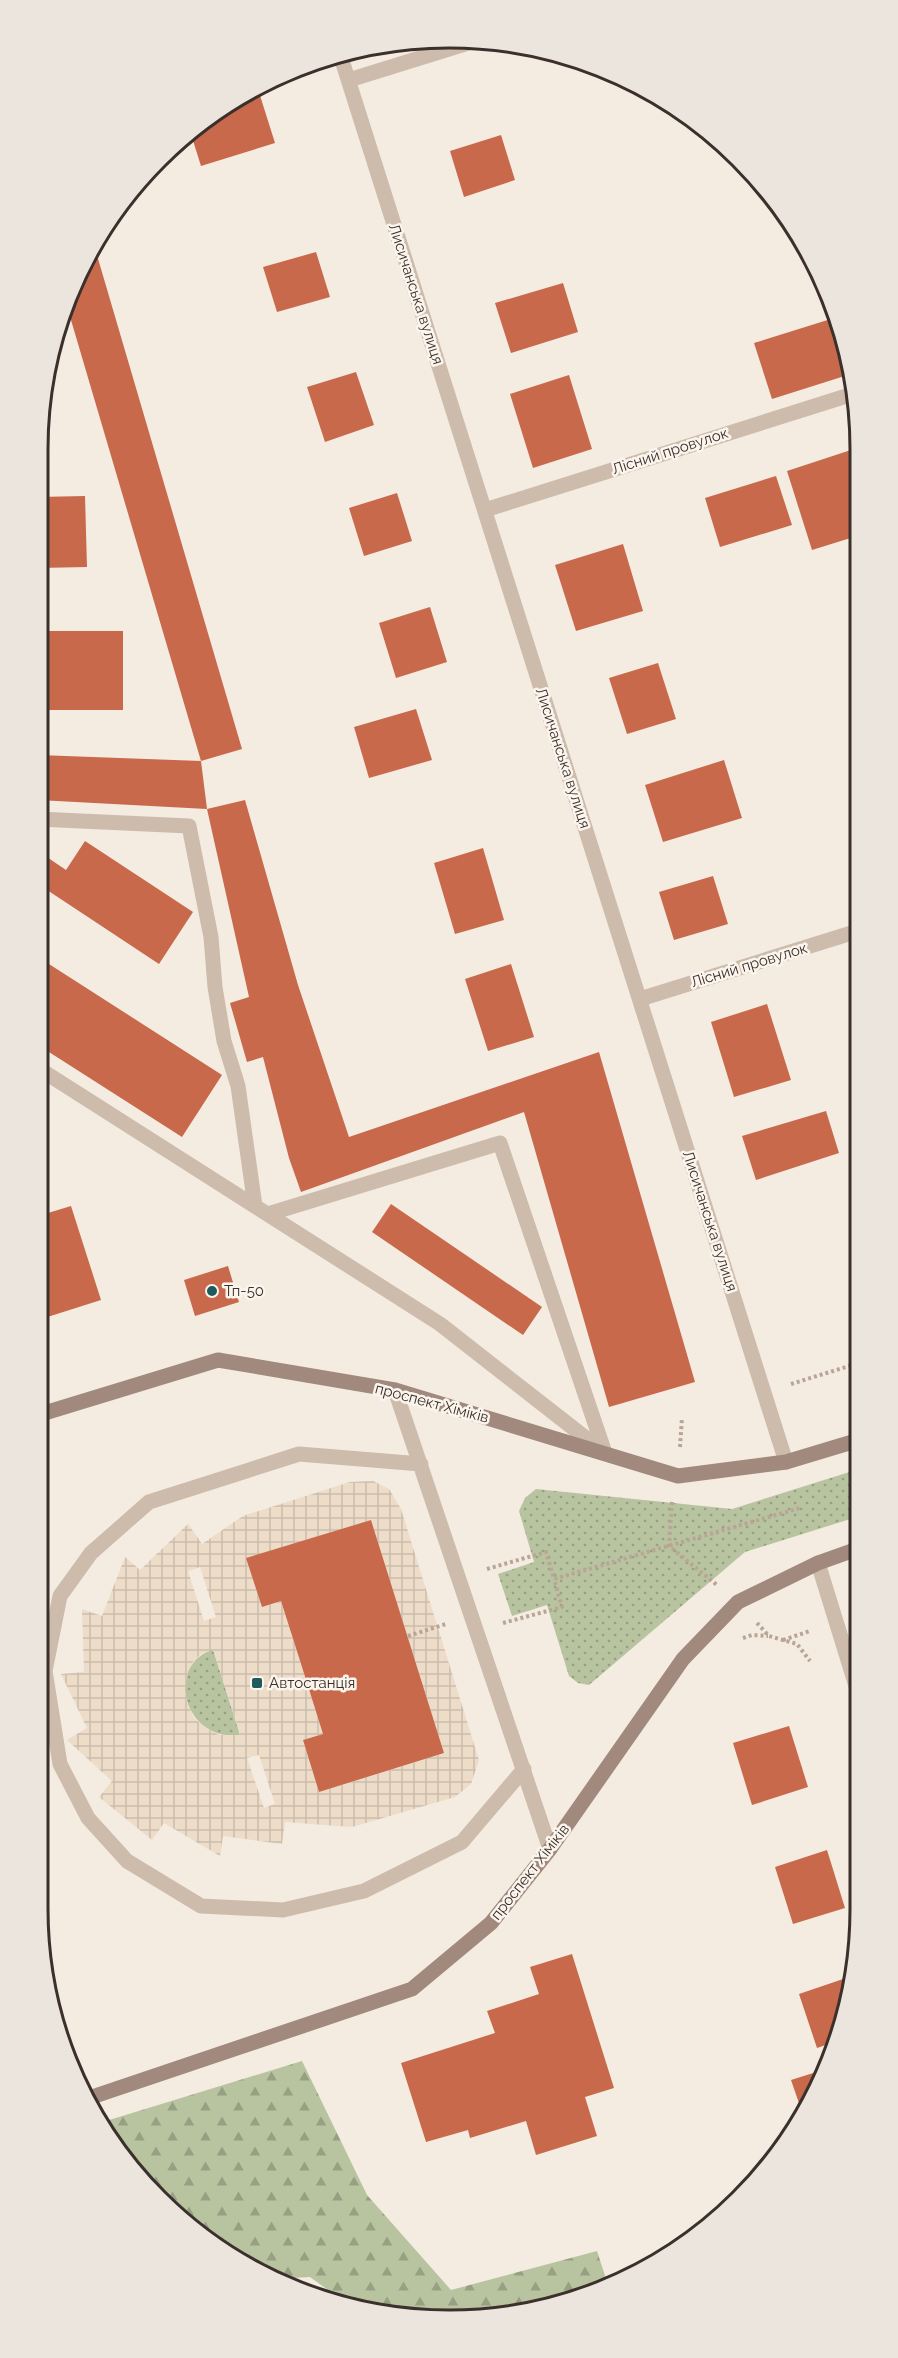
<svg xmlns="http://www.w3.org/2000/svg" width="898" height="2358" viewBox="0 0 898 2358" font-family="Raleway,sans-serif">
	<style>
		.grass { fill: url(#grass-dots) }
		.forest { fill: url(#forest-firs) }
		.plaza { fill: url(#plaza-grid); fill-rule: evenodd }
		.building { fill: #c8694b }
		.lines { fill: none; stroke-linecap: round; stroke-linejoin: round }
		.path { stroke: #b9a596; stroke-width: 4; stroke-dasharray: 3 3; stroke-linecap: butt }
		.lane { stroke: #cdbbac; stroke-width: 15 }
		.street { stroke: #cdbbac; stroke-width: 15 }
		.secondary { stroke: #a18a7d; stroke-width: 15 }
		.poi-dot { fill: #1f5a5e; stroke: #fbf5ee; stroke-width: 2 }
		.labels { text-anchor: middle; stroke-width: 5; stroke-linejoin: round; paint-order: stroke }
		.street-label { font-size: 15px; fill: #3b302b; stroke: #fbf5ee }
		.poi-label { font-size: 15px; fill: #3b302b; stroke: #fbf5ee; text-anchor: start }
		.rim { fill: none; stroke: #3b302b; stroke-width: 3 }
	</style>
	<defs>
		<pattern id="grass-dots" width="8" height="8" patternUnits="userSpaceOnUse" patternTransform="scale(1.5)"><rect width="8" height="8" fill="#b8c4a0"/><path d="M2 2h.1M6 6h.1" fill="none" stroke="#97a083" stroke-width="1.8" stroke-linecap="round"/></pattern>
		<pattern id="forest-firs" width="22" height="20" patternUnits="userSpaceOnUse" patternTransform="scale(1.5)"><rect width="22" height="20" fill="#b8c4a0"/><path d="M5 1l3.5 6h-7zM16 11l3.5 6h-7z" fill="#97a083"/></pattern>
		<pattern id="plaza-grid" width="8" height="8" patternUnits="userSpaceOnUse" patternTransform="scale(1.5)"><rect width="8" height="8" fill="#ecdcc8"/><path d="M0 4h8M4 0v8" fill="none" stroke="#cbbdac"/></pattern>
	</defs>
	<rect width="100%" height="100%" fill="#f4ebe1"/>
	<path class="grass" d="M859,1469L860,1516L745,1552L589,1685L578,1683L569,1676L547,1605L512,1616L498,1574L534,1562L519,1511L525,1498L536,1489L732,1509Z
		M213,1649L240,1735C188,1743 161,1669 213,1649Z"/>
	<path class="forest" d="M302,2061L367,2195L451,2290L597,2251L609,2288L530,2313L395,2317L350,2306L310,2277L273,2279L244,2266L139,2180L100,2125L106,2121Z"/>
	<path class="plaza" d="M373,1481L389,1489L401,1509L479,1760L471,1784L455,1797L352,1827L285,1822L282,1844L223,1836L220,1856L164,1823L152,1840L99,1797L112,1781L67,1740L87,1728L61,1674L84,1672L82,1609L102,1616L125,1557L140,1570L188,1524L202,1544L243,1516L350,1482ZM371,1520L444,1753L319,1792L303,1740L323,1734L302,1667L281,1601L262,1607L247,1558ZM200,1567L216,1617L204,1621L188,1571ZM213,1650L240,1734V1735H219L206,1728L194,1718L188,1705L185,1693L188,1671L193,1662L201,1654ZM259,1755L275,1804L264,1808L247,1758Z"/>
	<path class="building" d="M257,86L275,143L201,166L190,131L244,92Z
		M501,135L515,180L464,197L450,151Z
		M94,245L242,749L201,761L207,809L38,800V755L201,761L66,303L80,267Z
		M316,252L330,297L277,312L263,267Z
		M563,283L578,332L511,353L495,303Z
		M834,318L851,374L772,399L754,343Z
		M356,372L374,425L325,442L307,387Z
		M569,375L592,449L533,468L510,394Z
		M857,448V536L812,550L787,471Z
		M776,476L792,525L720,547L705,498Z
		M397,493L412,541L364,556L349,508Z
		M85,496L87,567L38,568V497Z
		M623,544L643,611L576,631L555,565Z
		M430,607L447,662L396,678L379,623Z
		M38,631H123V710H38Z
		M658,663L676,719L627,734L609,678Z
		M416,709L432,760L369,778L354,727Z
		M724,760L742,818L663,842L645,785Z
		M245,800L298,985L349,1137L599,1052L695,1382L609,1407L524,1112L301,1192L289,1158L263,1057L247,1062L230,1003L249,997L207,809Z
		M85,841L193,912L159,964L38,884V851L66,870Z
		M483,848L504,920L455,934L434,863Z
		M713,876L728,924L674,940L659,892Z
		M38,957L222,1075L182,1137L38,1045Z
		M511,964L534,1037L488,1051L465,979Z
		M767,1004L791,1080L734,1097L711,1022Z
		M826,1111L839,1153L756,1180L742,1136Z
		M391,1204L542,1307L523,1335L372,1232Z
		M71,1206L101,1300L38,1320V1216Z
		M228,1266L239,1302L195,1316L184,1280Z
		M371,1520L444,1753L319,1792L303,1740L323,1734L302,1667L281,1601L262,1607L246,1558Z
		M789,1726L808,1787L752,1805L733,1743Z
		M827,1850L845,1908L793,1924L775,1867Z
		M572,1954L614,2088L585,2097L597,2136L536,2155L526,2121L470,2138L468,2130L426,2142L401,2063L495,2033L487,2011L539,1994L530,1967Z
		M852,1976L846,2016L837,2041L817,2048L799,1994Z
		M826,2069L818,2091L808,2107L801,2109L791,2080Z"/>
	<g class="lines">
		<path class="path" d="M791,1384L859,1363
			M680,1447L682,1418
			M672,1502L669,1546L717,1585
			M487,1569L546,1552L554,1579L800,1508
			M503,1623L562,1607L554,1579
			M757,1623L769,1636L797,1644L810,1661
			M408,1636L446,1624
			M743,1638L752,1635L768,1636
			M783,1640L810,1631"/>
		<path class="lane" d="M38,819L189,826L211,937L215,987L224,1041L238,1086L255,1206
			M38,1068L440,1324L605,1453L500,1143L268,1214
			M395,1390L550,1849
			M421,1464L299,1454L149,1502L91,1553L60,1596L45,1671L60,1764L88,1818L127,1861L201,1906L283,1910L364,1891L462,1842L524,1769"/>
		<path class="street" d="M340,54L786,1462
			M349,80L481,39
			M485,510L856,393
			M640,999L858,931
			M818,1563L860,1699"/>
		<path class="secondary" d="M38,1415L218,1360L395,1390L678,1476L786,1462L859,1440
			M86,2099L412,1989L491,1923L550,1849L683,1659L738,1602L818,1563L860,1548"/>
	</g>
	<g class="poi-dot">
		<circle cx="212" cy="1291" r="6"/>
		<rect x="251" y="1677" width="12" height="12" rx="3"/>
	</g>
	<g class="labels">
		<g class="street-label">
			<text transform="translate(416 294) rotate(72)" y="5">Лисичанська вулиця</text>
			<text transform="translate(670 451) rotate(-18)" y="5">Лісний провулок</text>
			<text transform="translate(563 758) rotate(72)" y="5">Лисичанська вулиця</text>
			<text transform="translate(749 965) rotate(-17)" y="5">Лісний провулок</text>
			<text transform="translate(710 1221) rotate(72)" y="5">Лисичанська вулиця</text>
			<text transform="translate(432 1403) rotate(15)" y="5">проспект Хіміків</text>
			<text transform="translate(530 1872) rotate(-52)" y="5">проспект Хіміків</text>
		</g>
		<g class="poi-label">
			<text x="224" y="1296">Тп-50</text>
			<text x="269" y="1688">Автостанція</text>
		</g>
	</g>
	<path d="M0 0H898V2358H0ZM449 48H449A401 401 0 0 1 850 449V1909A401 401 0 0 1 449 2310H449A401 401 0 0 1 48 1909V449A401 401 0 0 1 449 48Z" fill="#ece5de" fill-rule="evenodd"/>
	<path class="rim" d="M449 48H449A401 401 0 0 1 850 449V1909A401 401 0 0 1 449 2310H449A401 401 0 0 1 48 1909V449A401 401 0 0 1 449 48Z"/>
</svg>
